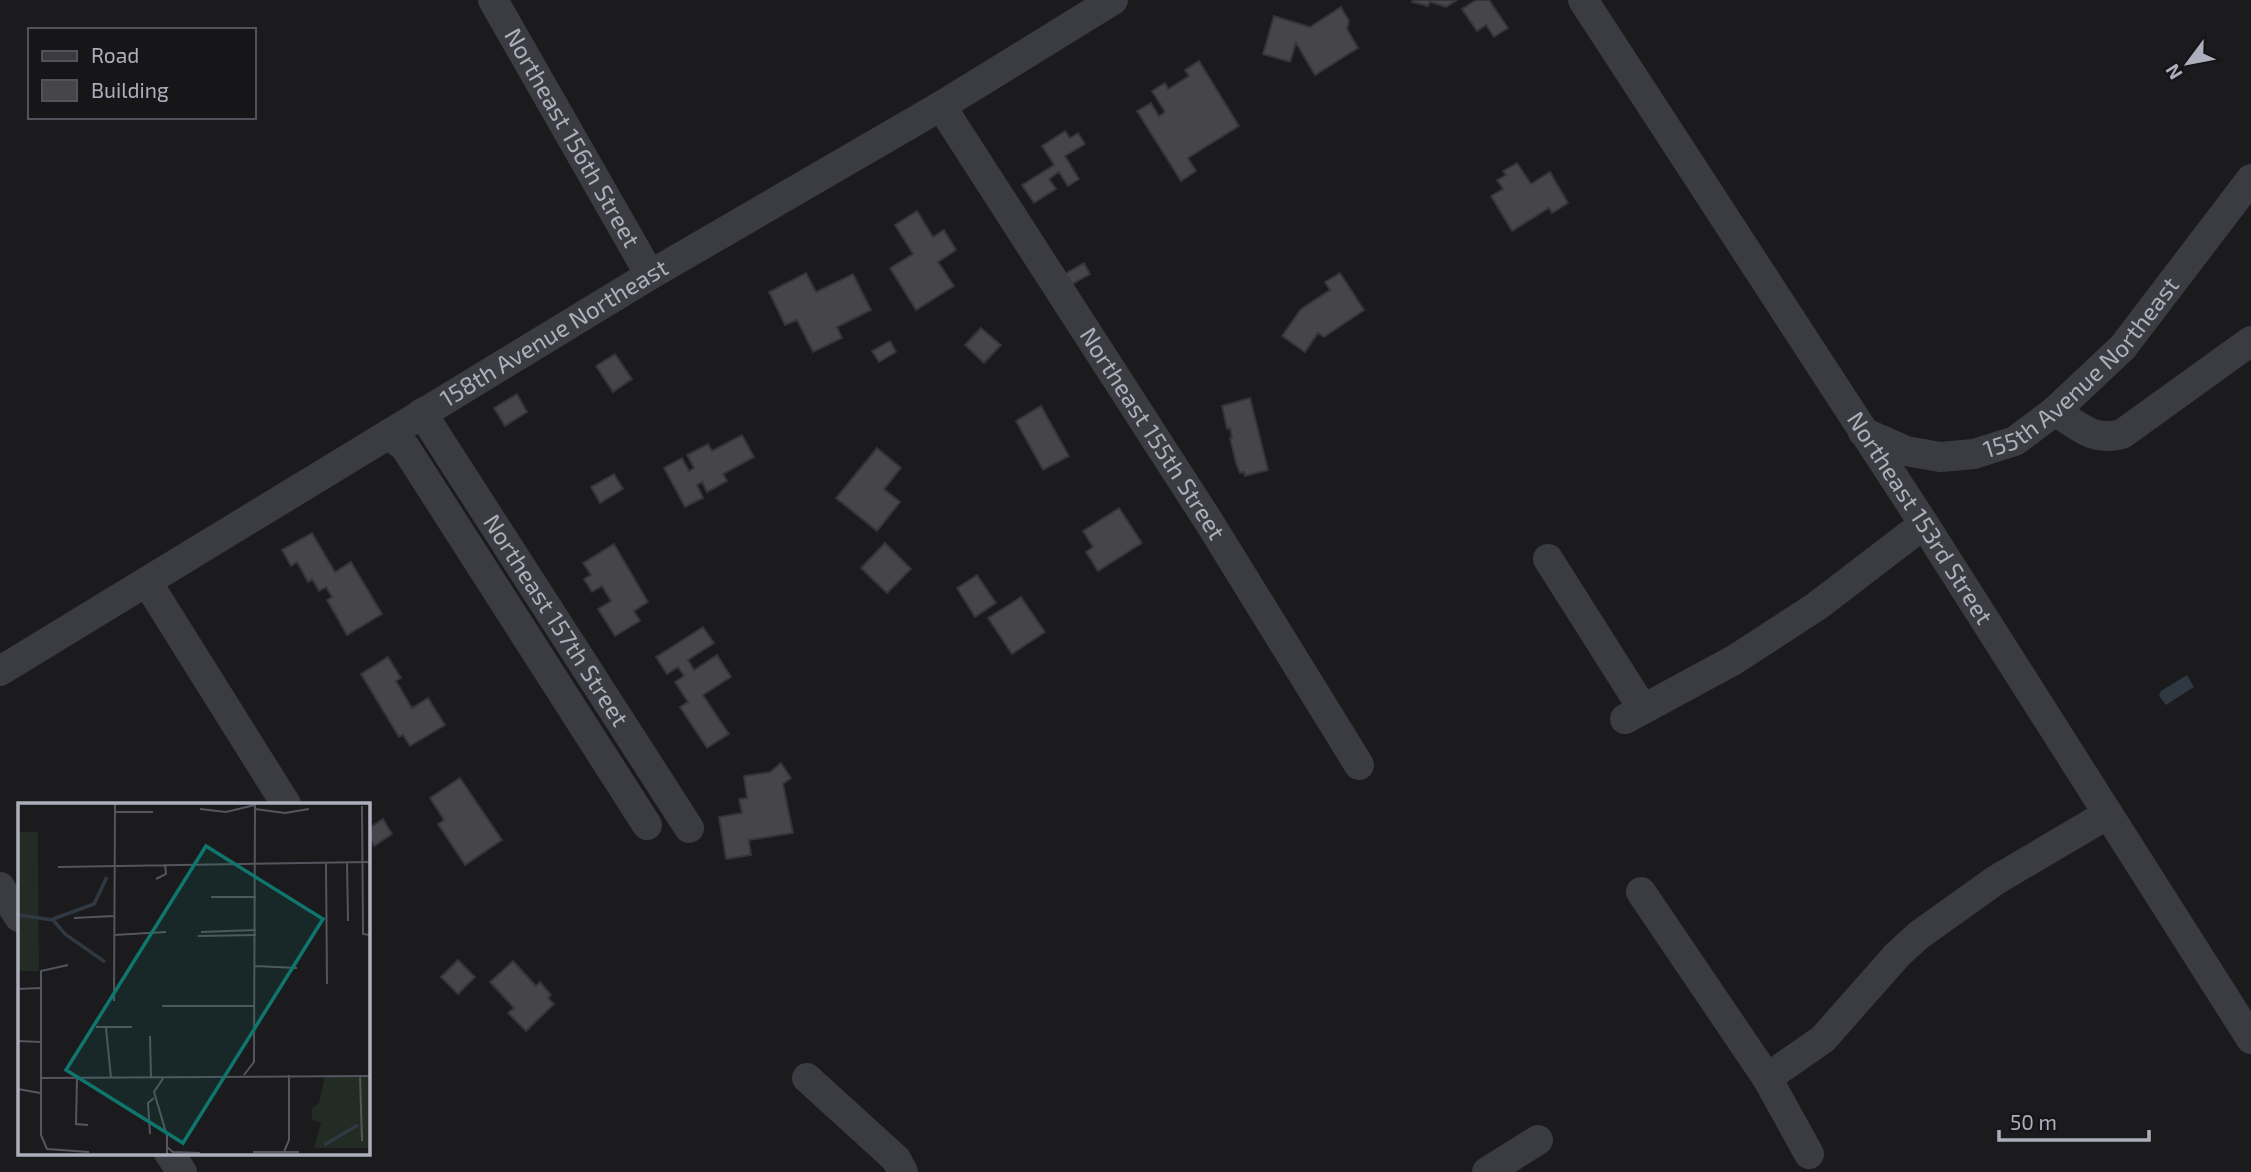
<svg xmlns="http://www.w3.org/2000/svg" width="2251" height="1172" viewBox="0 0 2251 1172" font-family="'Exo 2',sans-serif">
	<style>
		.water { fill: #303841 }
		.building { fill: #45454a; stroke: #353439; stroke-width: 2 }
		.lines { fill: none; stroke-linecap: round; stroke-linejoin: round }
		.minor { stroke: #3b3c42; stroke-width: 30 }
		.labels { text-anchor: middle; stroke-width: 6; stroke-linejoin: round; paint-order: stroke }
		.street-label { font-size: 24px; fill: #adb0bc; stroke: #161518 }
		.inset-river { fill: none; stroke: #303841; stroke-width: 3.5 }
		.inset-road { fill: none; stroke: #55565d; stroke-width: 2 }
		.view { fill: #0f766e; fill-opacity: 0.15; stroke: #0f766e; stroke-width: 3.5 }
		.inset-edge { fill: none; stroke: #adb0bc; stroke-width: 3.5 }
	</style>
	<rect width="100%" height="100%" fill="#1b1a1d"/>
	<path class="water" d="M2187,675L2194,687L2166,705L2159,696L2161,691Z"/>
	<path class="building" d="M1413,0H1457L1446,7L1430,2L1428,6L1412,2Z
		M1476,0H1489L1508,28L1494,37L1486,25L1477,31L1462,9Z
		M1341,7L1349,21L1347,29L1358,48L1315,75L1296,43L1290,62L1263,54L1274,16L1310,27Z
		M1199,61L1239,126L1188,158L1196,171L1181,181L1137,111L1151,103L1159,116L1165,112L1152,91L1165,83L1168,89L1189,76L1185,70Z
		M1065,131L1070,138L1078,133L1085,144L1065,156L1079,179L1068,186L1059,172L1049,179L1056,189L1034,203L1022,185L1054,165L1042,146Z
		M1517,163L1531,184L1550,172L1568,203L1552,213L1549,208L1512,231L1491,196L1503,189L1497,180L1506,175L1503,171Z
		M917,211L933,237L944,230L956,250L938,262L954,286L916,310L890,268L913,254L895,225Z
		M1084,263L1090,274L1069,286L1063,275Z
		M806,273L816,292L853,274L871,310L837,327L842,338L813,352L797,320L785,325L769,292Z
		M1340,273L1364,310L1324,337L1318,333L1305,352L1282,336L1301,309L1330,290L1325,282Z
		M981,328L1001,345L984,363L965,345Z
		M890,341L896,352L879,362L872,351Z
		M615,354L632,379L613,392L596,366Z
		M517,394L527,412L505,426L494,408Z
		M1250,398L1268,470L1245,476L1244,472L1240,473L1236,463L1230,438H1232L1230,428L1227,429L1222,406Z
		M1041,406L1069,456L1043,470L1016,421Z
		M742,435L754,457L723,474L727,481L707,492L702,482L697,485L703,498L685,507L664,468L682,458L689,471L694,468L687,455L708,444L712,451Z
		M877,448L901,468L884,489L900,502L877,531L836,498Z
		M614,474L623,489L600,503L591,487Z
		M1119,508L1142,543L1098,571L1086,552L1093,547L1083,531Z
		M312,533L335,572L351,562L382,614L347,635L327,600L332,597L326,587L319,591L312,579L308,582L297,562L291,566L282,550Z
		M885,543L911,569L887,593L861,568Z
		M614,544L648,602L634,611L640,621L615,636L598,609L611,601L602,586L592,592L584,579L591,575L583,563Z
		M977,575L996,603L975,617L957,588Z
		M1021,597L1045,632L1012,654L988,618Z
		M703,627L714,643L688,660L694,670L717,655L731,677L703,695L729,734L707,748L680,707L688,702L675,682L684,676L678,667L667,674L656,657Z
		M388,657L401,678L396,681L412,708L428,698L445,725L410,746L403,735L399,737L361,674Z
		M781,763L791,778L783,784L793,833L749,840L751,855L726,859L719,817L742,813L739,799L747,798L744,776L770,772Z
		M460,778L502,840L465,865L438,824L444,820L430,798Z
		M383,819L392,834L374,846L368,835V829Z
		M458,960L475,977L458,994L441,977Z
		M513,961L536,986L540,982L551,995L548,998L554,1004L526,1031L508,1013L514,1008L490,982Z"/>
	<g class="lines">
		<g class="minor">
			<path id="s1" d="M493,0L650,275"/>
			<path id="s2" d="M1583,0L1924,524L2251,1039"/>
			<path id="s3" d="M941,106L1209,522L1359,765"/>
			<path d="M2055,411C2079,426 2093,442 2122,434L2251,341"/>
			<path id="s4" d="M422,413L689,828"/>
			<path id="s5" d="M1863,432L1906,451L1940,457L1974,454L2015,441L2055,411L2123,347L2251,179"/>
			<path d="M389,434L405,447L647,825"/>
			<path d="M1548,559L1643,709"/>
			<path d="M147,582L286,804"/>
			<path id="s6" d="M0,671L650,275L941,106L1113,0"/>
			<path d="M1625,719L1734,660L1817,606L1924,524"/>
			<path d="M0,887L19,917"/>
			<path d="M1641,892L1767,1078L1809,1154"/>
			<path d="M807,1078L896,1159L903,1172"/>
			<path d="M1767,1078L1823,1039L1898,954L1919,935L1996,880L2108,814"/>
			<path d="M169,1153L182,1172"/>
			<path d="M1487,1172L1538,1140"/>
		</g>
	</g>
	<g class="labels">
		<g class="street-label">
			<text dy="8" stroke="none"><textPath href="#s1" startOffset="159">Northeast 156th Street</textPath></text>
			<text dy="8" stroke="none"><textPath href="#s6" startOffset="649">158th Avenue Northeast</textPath></text>
			<text dy="8" stroke="none"><textPath href="#s5" startOffset="256">155th Avenue Northeast</textPath></text>
			<text dy="8" stroke="none"><textPath href="#s3" startOffset="390">Northeast 155th Street</textPath></text>
			<text dy="8" stroke="none"><textPath href="#s2" startOffset="618">Northeast 153rd Street</textPath></text>
			<text dy="8" stroke="none"><textPath href="#s4" startOffset="247">Northeast 157th Street</textPath></text>
		</g>
	</g>
	<g transform="translate(18 803)">
		<rect width="352" height="352" fill="#1b1a1d"/>
		<path d="M0,29H20L21,168H0ZM307,272L352,273V345H296L303,320L294,317V305L301,300Z" fill="#222b24"/>
		<path class="inset-river" d="M0,112L35,117L47,131L87,159M35,116L76,101L89,74M306,342L340,322"/>
		<path class="inset-road" d="M344,3L345,131L352,132M182,6L208,9L237,2M237,6L267,10L291,6M97,9H135M308,59L309,181M329,59L330,118M40,64L352,59M138,76L148,71L147,61M193,94H238M56,115L96,113M183,129L238,127M96,132L148,129M180,133L238,132M50,162L23,168V332L29,346L71,349M237,163L279,165M0,186L22,185M96,198L97,0M144,203H236M78,224H114M88,225L93,275M132,233L133,275M0,238L22,239M226,272L236,259L237,0M342,272L344,338M146,274L136,289L149,333V352M22,275L352,273M59,275L58,321L70,322M0,286L22,290M132,331L130,300L136,295M149,344L155,349L182,350M235,349H281M266,349L271,337V272"/>
		<path class="view" d="M188,43L305,116L165,340L48,267Z"/>
		<rect width="352" height="352" class="inset-edge"/>
	</g>
	<rect x="28" y="28" width="228" height="91" fill="#161518" stroke="#52535a" stroke-width="2"/>
	<rect x="42" y="51" width="35" height="10" fill="#3b3c42" stroke="#52535a" stroke-width="2"/>
	<text x="91" y="63" font-size="21" fill="#adb0bc">Road</text>
	<rect x="42" y="80" width="35" height="21" fill="#45454a" stroke="#52535a" stroke-width="2"/>
	<text x="91" y="98" font-size="21" fill="#adb0bc">Building</text>
	<g transform="translate(2188 63) rotate(238)" stroke="#161518" stroke-width="5" paint-order="stroke">
	<path d="M0-5L12 26L0 18L-12 26Z" fill="#adb0bc"/>
	<text y="-10" font-size="19" font-weight="bold" text-anchor="middle" fill="#adb0bc">N</text>
	</g>
	<path d="M1999 1130v10h150v-10" fill="none" stroke="#adb0bc" stroke-width="3.5"/>
	<text x="2010" y="1130" font-size="21" fill="#adb0bc" stroke="#161518" stroke-width="5" paint-order="stroke">50 m</text>
</svg>
